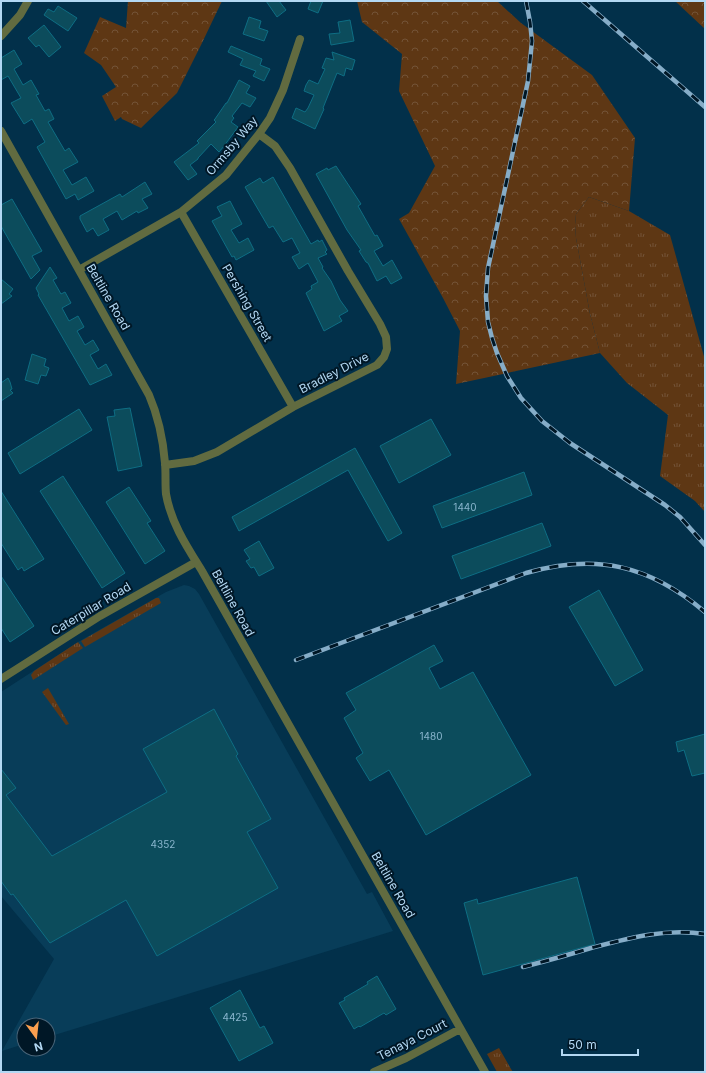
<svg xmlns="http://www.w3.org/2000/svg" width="706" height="1073" viewBox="0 0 706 1073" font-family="Inter,sans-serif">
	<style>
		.built { fill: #083d59 }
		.grass { fill: url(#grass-tufts) }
		.forest { fill: url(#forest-crowns) }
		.building { fill: #0c4c5c; stroke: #0e6e84 }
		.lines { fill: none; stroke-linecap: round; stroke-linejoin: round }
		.minor { stroke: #616b40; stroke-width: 8 }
		.tertiary { stroke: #616b40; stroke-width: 8 }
		.rail-casing { stroke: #86adc8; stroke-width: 4.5 }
		.rail { stroke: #001726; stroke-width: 3; stroke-dasharray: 9; stroke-linecap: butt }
		.labels { text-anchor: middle; stroke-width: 4; stroke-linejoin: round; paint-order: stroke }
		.number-label { font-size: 10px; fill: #89b5cd }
		.street-label { font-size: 12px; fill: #b3d8f3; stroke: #001726 }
	</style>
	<defs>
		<pattern id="grass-tufts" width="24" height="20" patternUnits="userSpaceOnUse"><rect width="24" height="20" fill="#5e3714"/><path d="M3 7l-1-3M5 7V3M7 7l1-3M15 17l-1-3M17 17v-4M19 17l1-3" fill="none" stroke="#735337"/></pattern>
		<pattern id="forest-crowns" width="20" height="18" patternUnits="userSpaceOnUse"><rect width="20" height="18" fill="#5e3714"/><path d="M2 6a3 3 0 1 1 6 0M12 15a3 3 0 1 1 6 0" fill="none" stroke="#735337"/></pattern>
	</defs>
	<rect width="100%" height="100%" fill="#02304a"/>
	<path class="built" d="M184,585L189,586L195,589L199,594L367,894L372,892L393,931L48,1037V1025H24V1044L2,1051L54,959L1,896V692L78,642L166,592Z"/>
	<path class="grass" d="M589,197L629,211L670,235L705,360V512L695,501L660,476L668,415L627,383L600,353L590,314L576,238L575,225L576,214Z
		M156,598H159L161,603L85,647L81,641Z
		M78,642L83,648L33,680L31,675L34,671Z
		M48,688L69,724L66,725L42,692Z
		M499,1048L511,1069L513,1072H497L487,1054Z"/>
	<path class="forest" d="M128,1H222L201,45L177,93L141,128L122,119L121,117L115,121L102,96L116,87L101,65L84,53L100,17L126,28Z
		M357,1H497L521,23L592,75L635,138L629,211L589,197L576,214L575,225L576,238L590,314L600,353L456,384L460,331L443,298L399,219L409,213L435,166L399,91L402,54L362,22Z
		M675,1H705V29Z"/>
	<path class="building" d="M266,1H279L286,10L277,17Z
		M311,1H323L318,13L308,9Z
		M58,6L77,18L68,31L44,15L48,9L54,12Z
		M249,17L261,21L259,28L268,31L264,41L243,34Z
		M350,20L354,41L331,45L329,34L340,33L338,22Z
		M44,25L61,47L49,57L39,45L36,47L28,38Z
		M231,46L262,59L260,65L270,69L264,81L253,76L256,71L240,65L243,59L228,52Z
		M14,50L22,64L14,69L23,85L31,80L39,94L36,95L45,111L49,109L54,119L48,122L65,151L69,148L78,162L63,170L72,185L86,177L94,191L78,200L75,194L66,199L37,147L45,142L32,119L24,124L11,103L21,98L8,76L1,80V58Z
		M332,52L355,60L352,70L346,68L344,76L337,73L323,108L324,109L315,129L292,118L296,108L305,112L308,108L314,95L304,91L306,85L309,80L318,84L325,69L322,68L326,58L334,60Z
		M239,80L250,86L246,93L256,98L250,107L242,103L232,116L234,118L231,122L238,127L224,146L219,152L211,144L198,158V159L190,165L197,174L188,180L174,162L199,143L197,141L216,122L214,120L215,119L226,103H227Z
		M336,166L361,204L358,206L375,236L377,235L383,246L374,251L383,266L392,260L402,278L391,284L386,276L377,281L368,263L366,262L359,251L361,250L347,230L316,174L327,168L328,170Z
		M273,177L311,244L318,240L319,242L322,240L327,250L325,252L327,254L318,258L323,267L322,268L331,281L340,300L348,311L339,316L342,321L324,331L306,293L312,289L311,286L318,282L308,263L299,269L292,257L300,253L292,238L283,242L273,226L269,228L245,187L260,178L263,183Z
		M145,182L152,194L142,199L148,208L138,213L137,211L122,220L117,211L103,219L109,230L98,236L93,228L87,232L80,219V216L120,194L122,197Z
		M12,199L42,251L32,256L40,270L31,279L1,226V205Z
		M230,201L242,224L231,230L239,243L248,238L254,250L236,260L234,256L232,257L212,221L222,216L217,207Z
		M50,267L57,278L53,280L61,294L65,292L71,303L62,308L69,321L78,316L84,327L77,331L85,345L93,340L99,350L90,355L98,369L106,364L112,375L90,385L38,295L39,294L36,288Z
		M1,279L13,289L9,294L12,296L1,304Z
		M32,354L46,359L44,366L49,368L46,376L41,375L38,384L25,380Z
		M8,378L10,382L12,389L10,390L13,393L1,401V383Z
		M130,408L142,466L118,471L107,417L115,416L114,410Z
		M79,409L92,430L20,474L8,453Z
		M431,419L451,455L399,483L380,446Z
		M355,448L402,533L388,541L348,470L239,531L232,517Z
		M524,472L532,495L442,528L433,506Z
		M63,476L125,573L102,588L40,491Z
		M129,487L151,521L147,523L165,551L145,564L106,502Z
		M1,491L44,559L24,571L22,567L18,570L1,543Z
		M542,523L551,546L461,579L452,556Z
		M259,541L274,568L259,576L254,567L251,568L246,561L250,559L244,550Z
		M1,576L34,626L10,642L1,628Z
		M599,590L643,670L615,686L569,607Z
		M434,645L443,661L429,668L440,689L473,672L531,775L426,835L389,770L370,781L356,758L363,753L344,718L356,710L346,693Z
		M214,709L238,754L236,756L271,819L247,832L278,888L157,956L126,900L50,943L13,894L11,895L1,881V769L16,788L6,795L52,856L167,792L143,749Z
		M705,734V773L692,776L684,750L678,752L676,742Z
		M577,877L595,944L483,975L464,903L477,899L478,904Z
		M377,976L396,1009L386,1015L384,1013L360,1027L359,1026L354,1029L339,1003L345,1000L344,998L368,984L367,982Z
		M240,990L260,1028L264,1026L273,1043L239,1061L210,1008Z"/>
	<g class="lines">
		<path class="minor" d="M1,36L20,15L28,1
			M1,131L149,395C159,418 163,439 165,463C166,474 165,484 166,494C171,523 187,547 202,571L485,1072
			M181,212L293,407
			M79,270L181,212L226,175L259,134L270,118L283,90L300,39
			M165,465L194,461L217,452L293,407L377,365L384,357L387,349L386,337L380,324L348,271L290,168L275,146L259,134
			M374,1072L406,1058L460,1029"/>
		<path class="tertiary" d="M1,679L100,616L196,562"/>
		<defs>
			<path id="rail" d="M526,1L530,22L532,41L528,81L488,268L486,296L488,322L492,338L497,353L507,376L521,398L542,421L570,443L665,505L680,517L705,545
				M583,1L705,107
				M296,660L526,573C597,553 649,565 705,612
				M523,967C546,961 568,955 591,948C629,938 665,928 705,934"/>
		</defs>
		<use href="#rail" class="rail-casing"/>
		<use href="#rail" class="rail"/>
	</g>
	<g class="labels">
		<g class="number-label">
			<text x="465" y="511">1440</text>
			<text x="431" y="740">1480</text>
			<text x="163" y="848">4352</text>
			<text x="235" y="1021">4425</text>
		</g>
		<g class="street-label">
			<text transform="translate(232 146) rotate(-50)" y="4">Ormsby Way</text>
			<text transform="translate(108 297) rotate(60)" y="4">Beltline Road</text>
			<text transform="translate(247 303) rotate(60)" y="4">Pershing Street</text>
			<text transform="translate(334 373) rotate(-27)" y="4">Bradley Drive</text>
			<text transform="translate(233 603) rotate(61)" y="4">Beltline Road</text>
			<text transform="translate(91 609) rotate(-31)" y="4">Caterpillar Road</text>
			<text transform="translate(393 885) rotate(60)" y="4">Beltline Road</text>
			<text transform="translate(412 1040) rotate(-27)" y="4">Tenaya Court</text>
		</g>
	</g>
	<rect width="706" height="1073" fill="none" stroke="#b3d8f3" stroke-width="4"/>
	<g transform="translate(36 1037) rotate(165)"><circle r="19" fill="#001726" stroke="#486478"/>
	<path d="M0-3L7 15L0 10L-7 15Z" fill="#fa9f4f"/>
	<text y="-6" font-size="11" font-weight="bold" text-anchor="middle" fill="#b3d8f3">N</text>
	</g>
	<path d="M562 1049v6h76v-6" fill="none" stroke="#b3d8f3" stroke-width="2"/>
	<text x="568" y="1049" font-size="12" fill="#b3d8f3" stroke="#001726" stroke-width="3" paint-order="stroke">50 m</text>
</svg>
